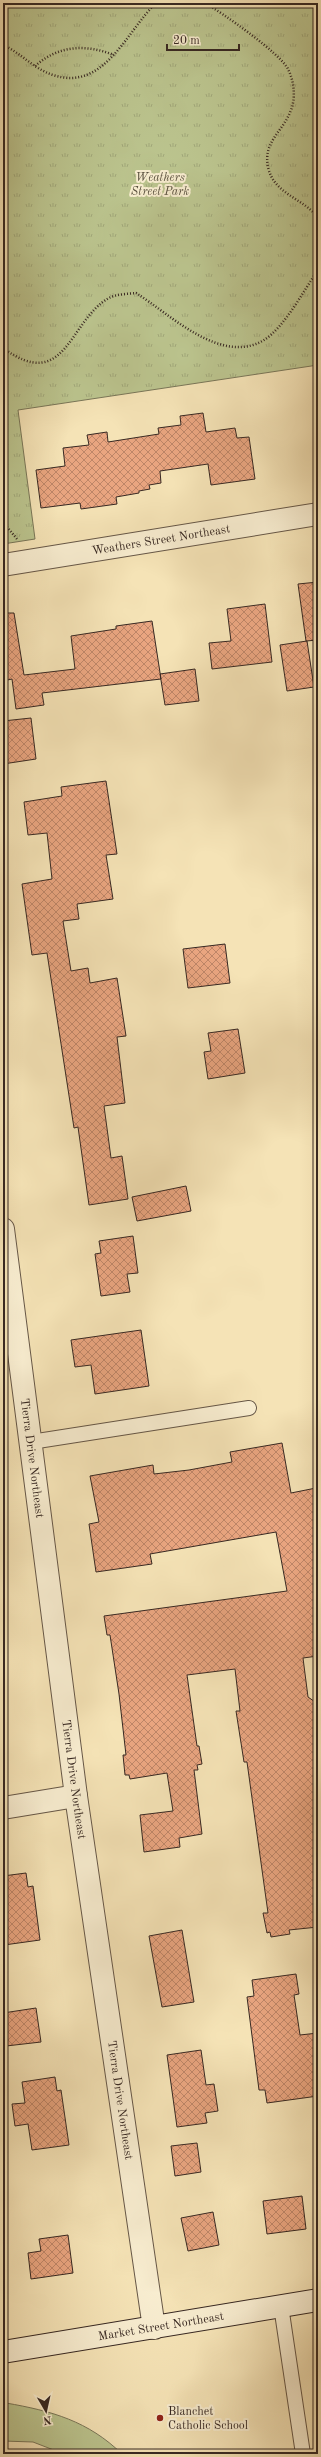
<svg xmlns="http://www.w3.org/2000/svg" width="321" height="2457" viewBox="0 0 321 2457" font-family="'Old Standard TT',serif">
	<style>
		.grass { fill: url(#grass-tufts); stroke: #797658 }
		.garden { fill: #bbc48e; stroke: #797658 }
		.building { fill: url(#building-cross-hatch); stroke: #372822 }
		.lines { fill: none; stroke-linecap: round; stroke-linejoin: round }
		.lane-casing { stroke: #665747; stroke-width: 16 }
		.street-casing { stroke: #665747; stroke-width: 24 }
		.secondary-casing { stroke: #372822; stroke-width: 24 }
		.path { stroke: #372822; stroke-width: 2.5; stroke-dasharray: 1 2; stroke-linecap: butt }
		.lane { stroke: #f8edd0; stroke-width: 14 }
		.street { stroke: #f8edd0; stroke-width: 22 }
		.secondary { stroke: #f8edd0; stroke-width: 22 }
		.poi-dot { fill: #8f2418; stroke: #f8edd0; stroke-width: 1.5 }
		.labels { text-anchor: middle; stroke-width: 4; stroke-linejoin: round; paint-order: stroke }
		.park-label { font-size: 12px; font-style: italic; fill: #584f3d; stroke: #f8edd0 }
		.street-label { font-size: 12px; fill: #372822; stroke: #f8edd0 }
		.poi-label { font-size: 12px; fill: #372822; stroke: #f8edd0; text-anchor: start }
	</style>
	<defs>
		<pattern id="grass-tufts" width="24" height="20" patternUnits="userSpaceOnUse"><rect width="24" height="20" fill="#bbc48e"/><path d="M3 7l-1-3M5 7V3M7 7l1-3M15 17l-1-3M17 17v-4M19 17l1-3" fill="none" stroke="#a1a87a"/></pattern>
		<pattern id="building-cross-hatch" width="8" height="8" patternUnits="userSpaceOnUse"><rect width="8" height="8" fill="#e9a580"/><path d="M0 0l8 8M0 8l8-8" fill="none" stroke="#be8668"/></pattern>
	</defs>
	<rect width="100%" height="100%" fill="#f5e3b6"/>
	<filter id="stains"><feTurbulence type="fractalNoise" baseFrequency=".005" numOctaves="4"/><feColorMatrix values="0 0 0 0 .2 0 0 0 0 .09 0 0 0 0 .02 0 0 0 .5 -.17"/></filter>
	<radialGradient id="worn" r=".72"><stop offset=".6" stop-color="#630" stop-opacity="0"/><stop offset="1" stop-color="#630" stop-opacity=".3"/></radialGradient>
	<path class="grass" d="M3,3H318V365L18,410L35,539L3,544Z"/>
	<path class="garden" d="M6,2403C52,2411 88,2421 122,2454H64L33,2442L3,2441V2404Z"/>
	<path class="building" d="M203,413L206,432L235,428L237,438L249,437L255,479L211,485L208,464L160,471L161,483L149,485L150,489L139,491V493L116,497L117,504L81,509L80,503L41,508L36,470L65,466L63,448L89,445L87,435L107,432L108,442L159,434L158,428L181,425L180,416Z
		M318,582V640L306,641L298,584Z
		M265,604L272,662L212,669L209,643L231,641L227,609Z
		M3,613H14L24,675L75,669L71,636L116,629V626L152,621L161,679L42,693L44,705L16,709L12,679L3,681Z
		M307,641L314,687L287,691L280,645Z
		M195,669L199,701L165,705L160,674Z
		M31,718L36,759L3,764V721Z
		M106,781L117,854L106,855L113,899L77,904L79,919L63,921L71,971L88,968L90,983L117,978L126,1036L117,1037L125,1103L104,1106L111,1158L122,1156L128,1199L89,1205L78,1127L74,1128L47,953L32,955L22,884L52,879L47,833L28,835L24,802L62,796L61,787Z
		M225,944L230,983L188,988L183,949Z
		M238,1029L245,1073L208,1079L204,1052L211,1051L208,1033Z
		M186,1186L191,1211L137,1221L132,1197Z
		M133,1236L138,1273L127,1274L130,1292L101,1296L95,1254L101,1253L99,1241Z
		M141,1330L149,1386L95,1394L91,1365L75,1367L71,1340Z
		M282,1443L291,1493L316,1488L318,1502V1656L303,1658L308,1697L318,1704V1927L289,1930L290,1934L271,1937L270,1932L267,1933L263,1913H268L247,1762H244L236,1711H240L235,1669L187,1675L197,1746H199L202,1764L197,1765L198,1770H194L202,1834L179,1838L180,1847L144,1852L140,1815L173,1811L167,1773L130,1779L129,1775H125L123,1755H126L119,1694L110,1635H107L104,1616L287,1591L276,1532L150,1554L152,1564L96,1572L89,1524L99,1522L90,1476L153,1465L154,1474L189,1470L232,1462L230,1452Z
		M26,1873L28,1887L33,1886L40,1940L4,1945L3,1876Z
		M182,1930L194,2002L162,2007L149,1936Z
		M296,1974L299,1994L294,1995L300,2035L318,2033V2096L267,2103L265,2090H259L247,1997L254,1996L252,1980Z
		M36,2008L41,2042L6,2046L3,2013Z
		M201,2050L206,2085L214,2084L218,2111L205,2113L207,2123L177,2127L167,2055Z
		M55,2077L57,2091L61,2090L69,2145L32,2150L28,2124L15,2126L12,2104L25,2103L22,2082Z
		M197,2143L201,2172L175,2176L171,2146Z
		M302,2196L306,2229L267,2234L263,2201Z
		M213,2212L219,2245L188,2251L181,2218Z
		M68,2235L73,2273L31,2279L28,2253L41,2251L39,2239Z"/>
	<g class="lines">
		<defs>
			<path id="lane" d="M31,1442L249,1408
				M281,2306L303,2454"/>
			<g id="street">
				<path id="s1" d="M3,565L318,514"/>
				<path id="s2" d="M3,1229L76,1796L154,2328"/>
				<path d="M3,1808L76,1796"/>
			</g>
			<g id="secondary">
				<path id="s3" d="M3,2352L318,2300"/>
			</g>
		</defs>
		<use href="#lane" class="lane-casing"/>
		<use href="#street" class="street-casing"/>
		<use href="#secondary" class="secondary-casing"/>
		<path class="path" d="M205,3C221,12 280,53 288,69C294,81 296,97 291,110C283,132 263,141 268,167C274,195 304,198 318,218
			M3,45C21,53 34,69 53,75C104,92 126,32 156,3
			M35,66C59,45 86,44 114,55
			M3,348C66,394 69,320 109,298C116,294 128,294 136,293C170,314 221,366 264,340C284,328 304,290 318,270
			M3,522L17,539"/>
		<use href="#lane" class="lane"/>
		<use href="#street" class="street"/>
		<use href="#secondary" class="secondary"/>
	</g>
	<circle class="poi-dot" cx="160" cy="2418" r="4"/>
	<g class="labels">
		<g class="park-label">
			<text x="160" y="181">Weathers<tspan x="160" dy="14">Street Park</tspan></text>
		</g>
		<g class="street-label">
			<text dy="4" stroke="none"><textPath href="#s1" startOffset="160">Weathers Street Northeast</textPath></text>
			<text dy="4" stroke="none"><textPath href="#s2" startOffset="231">Tierra Drive Northeast</textPath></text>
			<text dy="4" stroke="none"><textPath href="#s2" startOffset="555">Tierra Drive Northeast</textPath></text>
			<text dy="4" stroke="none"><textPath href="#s2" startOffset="879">Tierra Drive Northeast</textPath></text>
			<text dy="4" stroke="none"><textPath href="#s3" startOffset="160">Market Street Northeast</textPath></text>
		</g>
		<g class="poi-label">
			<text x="168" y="2415">Blanchet<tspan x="168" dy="14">Catholic School</tspan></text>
		</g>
	</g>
	<rect width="321" height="2457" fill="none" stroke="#f5e3b6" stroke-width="16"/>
	<rect x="4" y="4" width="313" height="2449" fill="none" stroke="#372822" stroke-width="2"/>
	<rect x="8" y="8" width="305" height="2441" fill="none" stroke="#372822"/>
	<g transform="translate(46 2411) rotate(171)" stroke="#f8edd0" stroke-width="3" paint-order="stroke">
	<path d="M0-3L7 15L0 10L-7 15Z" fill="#372822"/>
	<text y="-6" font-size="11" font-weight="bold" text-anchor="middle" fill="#372822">N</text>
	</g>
	<path d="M167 44v6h72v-6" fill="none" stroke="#372822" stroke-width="2"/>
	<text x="173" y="44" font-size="12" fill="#372822" stroke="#f8edd0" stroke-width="3" paint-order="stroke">20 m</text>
	<rect width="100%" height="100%" filter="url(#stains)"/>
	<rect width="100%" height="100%" fill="url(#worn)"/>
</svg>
